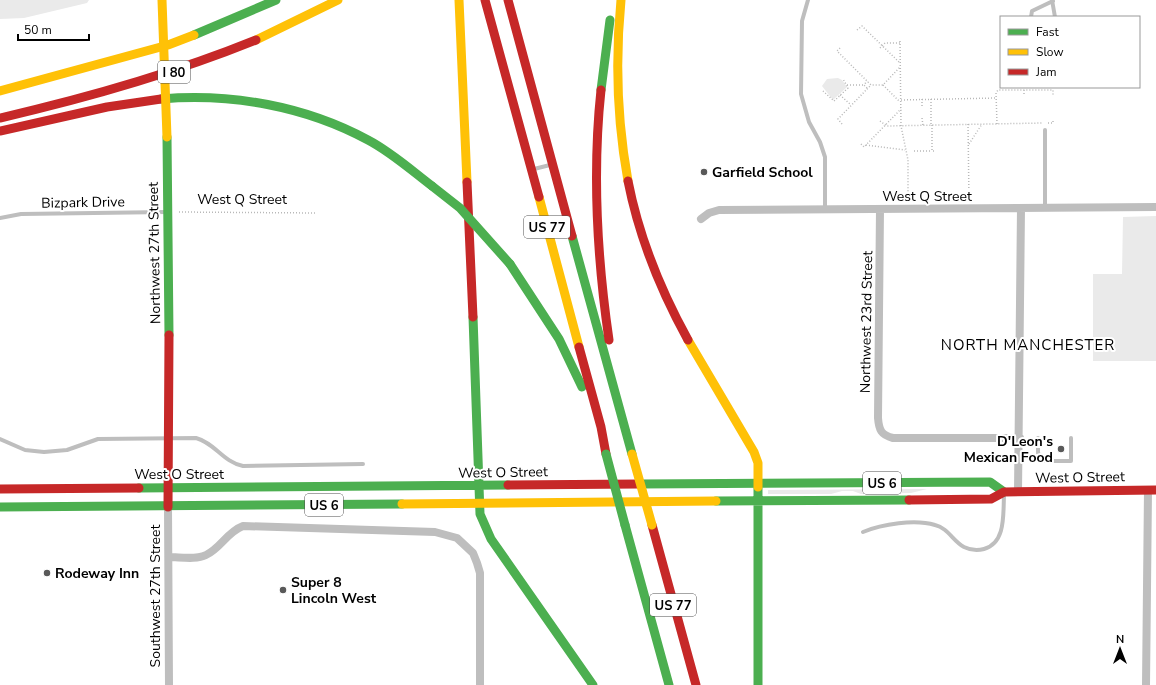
<svg xmlns="http://www.w3.org/2000/svg" width="1156" height="685" viewBox="0 0 1156 685" font-family="'Nunito Sans',sans-serif">
	<style>
		.green { fill: #eaeaea }
		.lines { fill: none; stroke-linecap: round; stroke-linejoin: round }
		.path { stroke: #b8b8b8; stroke-width: 1.5; stroke-dasharray: 1 2; stroke-linecap: butt }
		.lane { stroke: #bebebe; stroke-width: 4 }
		.street { stroke: #bebebe; stroke-width: 8 }
		.fast { stroke: #4caf50; stroke-width: 9 }
		.slow { stroke: #ffc107; stroke-width: 9 }
		.jam { stroke: #c62828; stroke-width: 9 }
		.fast-bridge { stroke: #4caf50; stroke-width: 9 }
		.slow-bridge { stroke: #ffc107; stroke-width: 9 }
		.poi-dot { fill: #595959; stroke: #fff; stroke-width: 1.5 }
		.labels { text-anchor: middle; stroke-width: 4; stroke-linejoin: round; paint-order: stroke }
		.shield { fill: #fff; stroke: #4c4c4c; stroke-width: 1 }
		.shield-label { font-size: 13px; font-weight: bold; fill: #000 }
		.poi-label { font-size: 14px; font-weight: bold; fill: #000; stroke: #fff; text-anchor: start }
		.street-label { font-size: 14px; fill: #000; stroke: #fff }
		.neighbourhood-label { font-size: 15px; letter-spacing: 1px; fill: #000; stroke: #fff }
	</style>
	<rect width="100%" height="100%" fill="#fff"/>
	<path class="green" d="M0,0H89L87,3L24,18L0,19Z
		M838,78L842,80L847,87L833,100L822,86L827,79Z
		M1156,216V361H1093V274H1122L1123,217Z
		M927,489L911,493L861,494L853,491H842L831,494H768V490Z"/>
	<g class="lines">
		<path class="path" d="M857,30L862,26L900,63
			M900,41L901,126L908,160V200
			M840,48L837,51L871,85H883L900,67
			M880,48L885,43H900
			M847,85H864
			M883,85L900,102
			M867,88L864,85L867,81
			M1024,90V95
			M823,91L834,101L848,88L843,79
			M840,95L851,105
			M922,99V107
			M931,99V125
			M901,100L996,98
			M922,118L923,126
			M880,121L887,126L1042,123
			M1048,123H1053V120
			M842,124L838,119L871,85
			M968,124L969,200
			M997,124L996,93L998,90H1053V95
			M932,125V151H936
			M861,144L864,147L901,109
			M969,144L982,124
			M866,145L905,150
			M914,151H932
			M179,212L317,213"/>
		<path class="lane" d="M808,0L802,21L801,94L809,122L820,142L825,157V209
			M1052,0L1055,17
			M1031,17L1032,11L1053,1
			M1045,130V208
			M534,169L550,165
			M0,218L21,214L167,212
			M1038,438V453L1045,461H1071V438
			M0,439L25,450L44,452L67,450L98,439L196,438C215,443 223,462 243,466L363,464
			M863,532C882,524 915,519 935,525C948,528 953,541 964,547C970,550 977,551 984,549C1006,543 1003,514 1004,496"/>
		<path class="street" d="M880,209L878,418C879,430 881,435 893,438H1020
			M701,219L709,213L719,210L1156,207
			M1018,492L1021,208
			M168,507L169,685
			M169,557C180,557 196,560 206,555C221,548 227,532 243,526L435,532L457,538L473,553L477,563L480,573V685
			M1146,685L1148,490"/>
		<path class="fast" d="M194,35L276,0
			M601,90L610,20
			M161,99C232,93 305,106 368,140C391,152 411,170 432,186
			M167,137L169,335
			M572,236L632,454
			M510,264L559,339L582,387
			M473,317L480,514L491,539L593,685
			M639,484L990,482L1004,492
			M758,487V685
			M139,488L508,485
			M716,501L909,500
			M0,507L402,504
			M625,525L669,685"/>
		<path class="slow" d="M459,0L467,182
			M621,0C615,61 617,120 628,181
			M256,40L338,0
			M0,91L168,45L194,35
			M539,197L579,347
			M688,340L754,452L758,463V487
			M402,504L716,501"/>
		<path class="jam" d="M485,0L539,197
			M508,0L572,236
			M601,90C592,174 597,257 609,340
			M0,118C87,98 172,74 256,40
			M0,131L107,107L161,99
			M628,181C639,237 661,291 688,340
			M467,182L473,317
			M579,347L601,427L606,454
			M508,485L639,484
			M0,489L139,488
			M909,500L991,499L1004,492L1156,490
			M168,507L169,335
			M652,525L696,685"/>
		<path class="fast-bridge" d="M432,186L460,208L510,264
			M606,454L625,525"/>
		<path class="slow-bridge" d="M162,0L167,137
			M632,454L652,525"/>
	</g>
	<g class="poi-dot">
		<circle cx="704" cy="172" r="4"/>
		<circle cx="1061" cy="449" r="4"/>
		<circle cx="47" cy="573" r="4"/>
		<circle cx="283" cy="590" r="4"/>
	</g>
	<g class="labels">
		<g class="shield">
			<rect x="158" y="61" width="32" height="22" rx="3"/>
			<rect x="524" y="216" width="46" height="22" rx="3"/>
			<rect x="863" y="472" width="38" height="22" rx="3"/>
			<rect x="305" y="494" width="38" height="22" rx="3"/>
			<rect x="650" y="594" width="46" height="22" rx="3"/>
		</g>
		<g class="shield-label">
			<text x="174" y="77">I 80</text>
			<text x="547" y="232">US 77</text>
			<text x="882" y="488">US 6</text>
			<text x="324" y="510">US 6</text>
			<text x="673" y="610">US 77</text>
		</g>
		<g class="poi-label">
			<text x="712" y="177">Garfield School</text>
			<text x="1053" y="446" text-anchor="end">D'Leon's<tspan x="1053" dy="16">Mexican Food</tspan></text>
			<text x="55" y="578">Rodeway Inn</text>
			<text x="291" y="587">Super 8<tspan x="291" dy="16">Lincoln West</tspan></text>
		</g>
		<g class="street-label">
			<text x="927" y="201">West Q Street</text>
			<text x="242" y="204">West Q Street</text>
			<text transform="translate(83 202) rotate(-1)" y="5">Bizpark Drive</text>
			<text transform="translate(154 253) rotate(-91)" y="5">Northwest 27th Street</text>
			<text transform="translate(866 322) rotate(-89)" y="5">Northwest 23rd Street</text>
			<text transform="translate(503 472) rotate(-1)" y="5">West O Street</text>
			<text x="179" y="479">West O Street</text>
			<text transform="translate(1080 477) rotate(-1)" y="5">West O Street</text>
			<text transform="translate(155 596) rotate(-90)" y="5">Southwest 27th Street</text>
		</g>
		<g class="neighbourhood-label">
			<text x="1028" y="350">NORTH MANCHESTER</text>
		</g>
	</g>
	<rect x="1000" y="16" width="140" height="72" fill="#ffffff" stroke="#999999"/>
	<rect x="1008" y="29" width="20" height="6" fill="#4caf50" stroke="#999999"/>
	<text x="1036" y="36" font-size="12" fill="#000000">Fast</text>
	<rect x="1008" y="49" width="20" height="6" fill="#ffc107" stroke="#999999"/>
	<text x="1036" y="56" font-size="12" fill="#000000">Slow</text>
	<rect x="1008" y="69" width="20" height="6" fill="#c62828" stroke="#999999"/>
	<text x="1036" y="76" font-size="12" fill="#000000">Jam</text>
	<g transform="translate(1120 649)" stroke="#ffffff" stroke-width="3" paint-order="stroke">
	<path d="M0-3L7 15L0 10L-7 15Z" fill="#000000"/>
	<text y="-6" font-size="11" font-weight="bold" text-anchor="middle" fill="#000000">N</text>
	</g>
	<path d="M18 34v6h71v-6" fill="none" stroke="#000000" stroke-width="2"/>
	<text x="24" y="34" font-size="12" fill="#000000" stroke="#ffffff" stroke-width="3" paint-order="stroke">50 m</text>
</svg>
